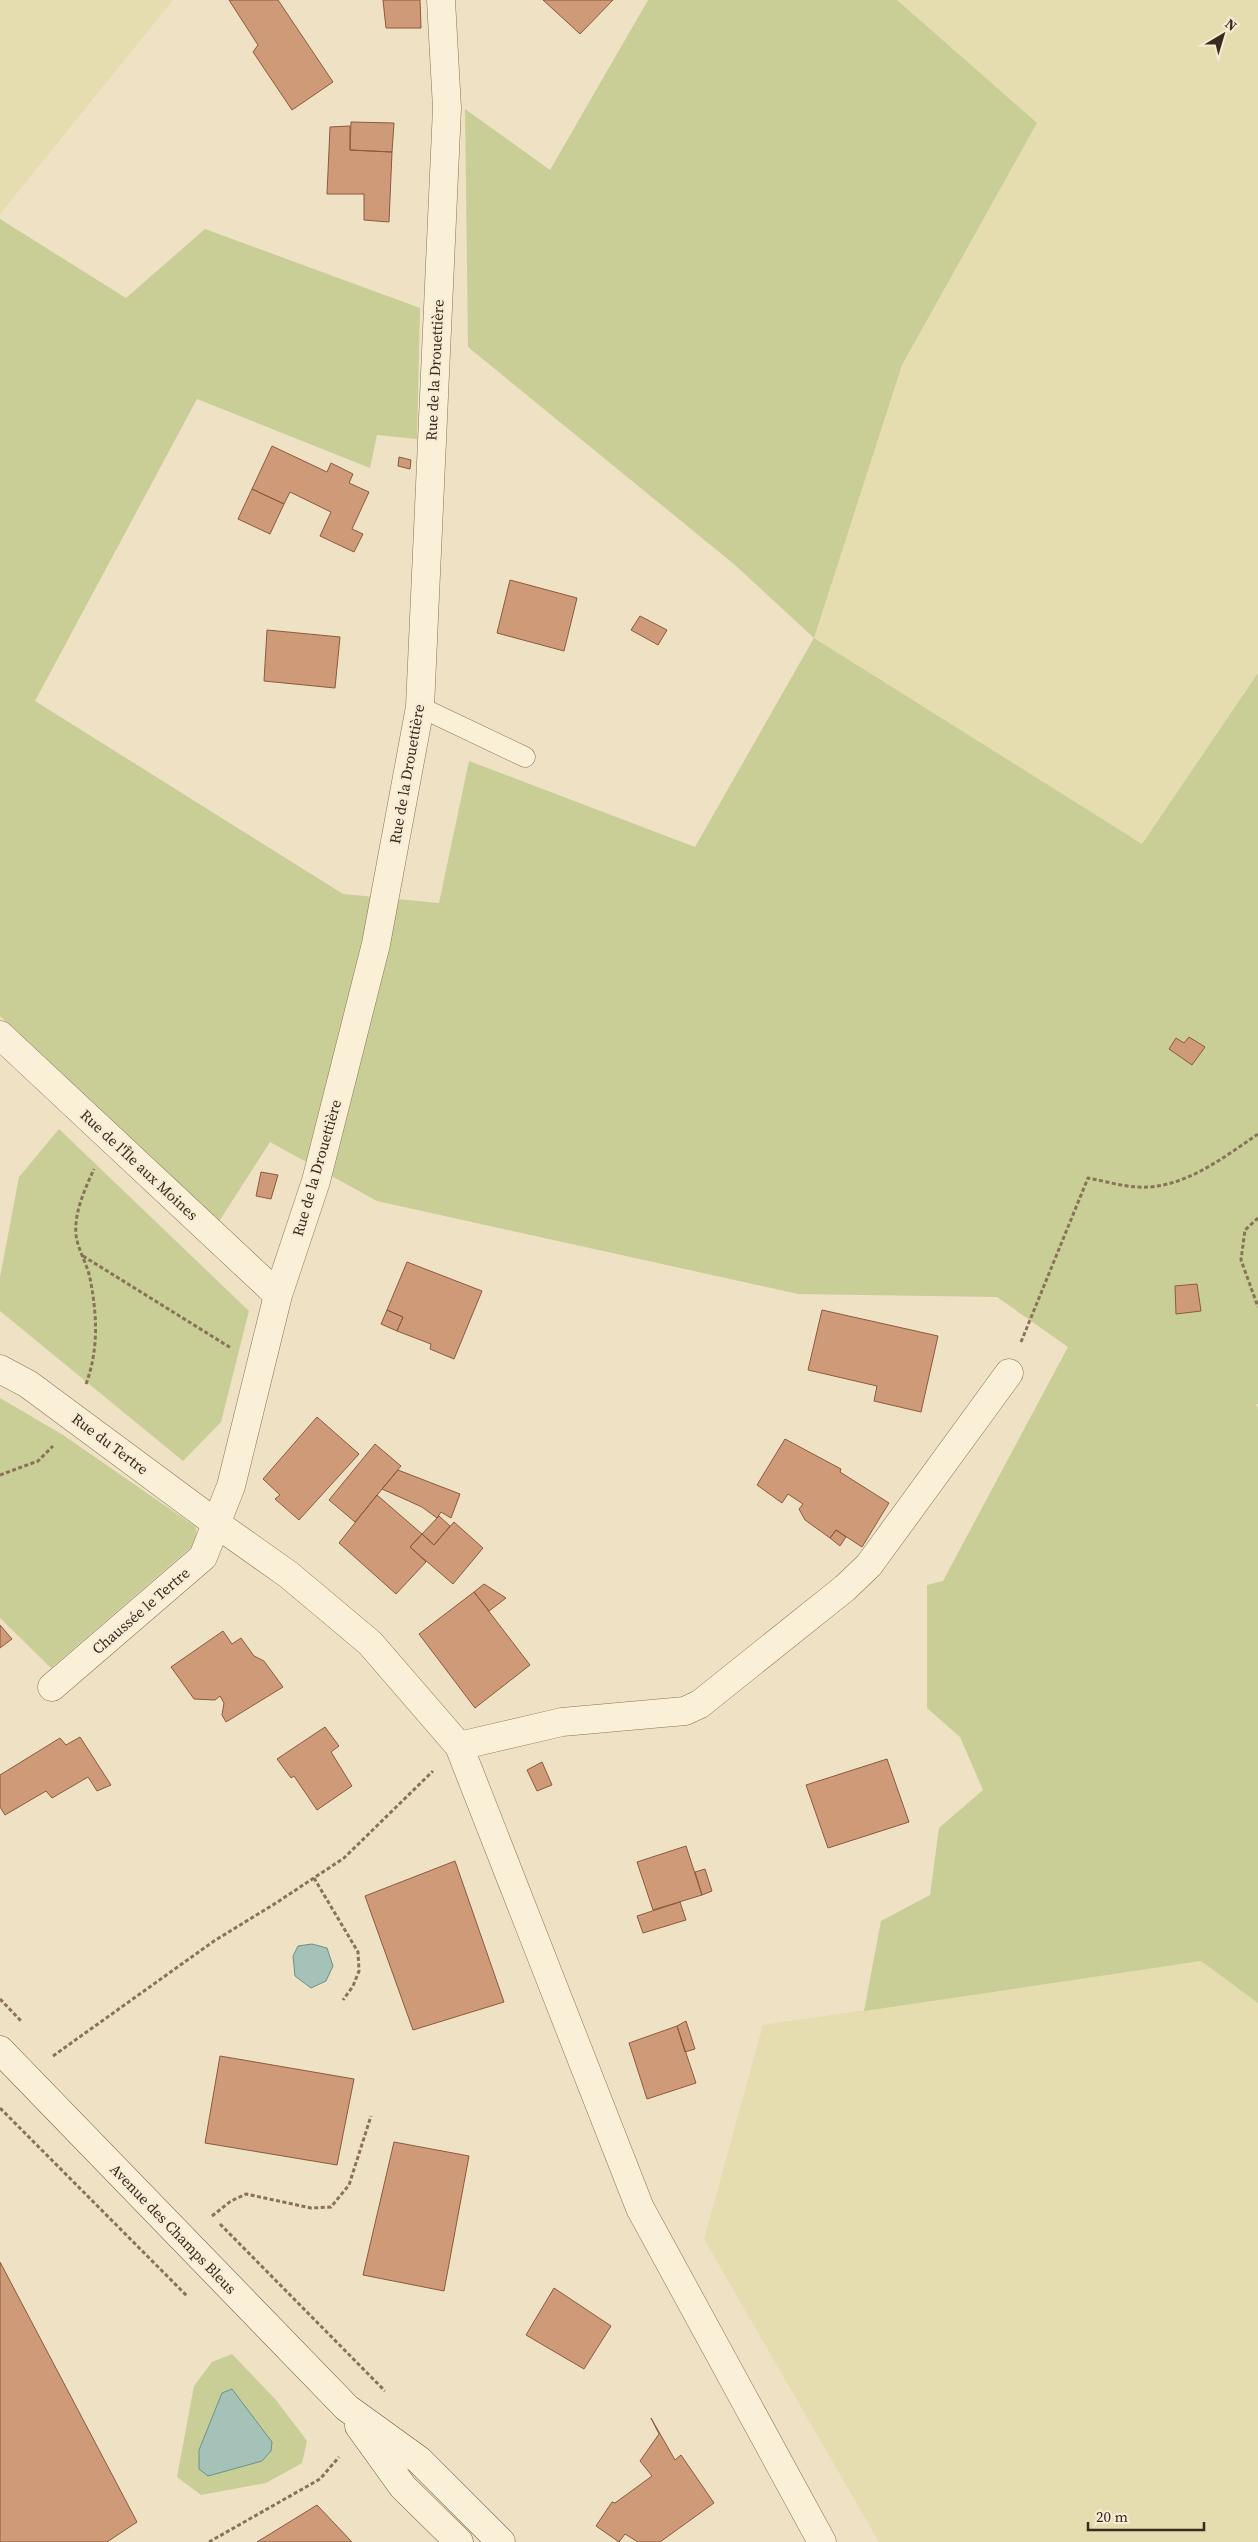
<svg xmlns="http://www.w3.org/2000/svg" width="1258" height="2542" viewBox="0 0 1258 2542" font-family="'Source Serif 4',serif">
	<style>
		.farmland { fill: #e5dcb0 }
		.green { fill: #c8ce96 }
		.water { fill: #a5c2b9; stroke: #6c9187 }
		.building { fill: #cf9a78; stroke: #8a5b3e }
		.lines { fill: none; stroke-linecap: round; stroke-linejoin: round }
		.lane-casing { stroke: #8a7259; stroke-width: 21 }
		.street-casing { stroke: #8a7259; stroke-width: 29 }
		.secondary-casing { stroke: #6c533c; stroke-width: 29 }
		.path { stroke: #8a7259; stroke-width: 3; stroke-dasharray: 4 2.5; stroke-linecap: butt }
		.lane { stroke: #faefd7; stroke-width: 20 }
		.street { stroke: #faefd7; stroke-width: 28 }
		.secondary { stroke: #faefd7; stroke-width: 28 }
		.labels { text-anchor: middle; stroke-width: 4; stroke-linejoin: round; paint-order: stroke }
		.street-label { font-size: 15px; fill: #3a2b1e; stroke: #f7ecd3 }
	</style>
	<rect width="100%" height="100%" fill="#efe1c3"/>
	<path class="farmland" d="M0,0H173L0,214Z
		M897,0H1258V673L1142,844L814,638L902,365L1037,123Z
		M1201,1961L1258,2003V2542H879L704,2239L763,2025Z"/>
	<path class="green" d="M648,0H897L1037,123L902,365L814,638L1142,844L1258,673V1404H1256L1258,1409V2003L1201,1961L864,2011L881,1921L930,1895L939,1828L983,1790L960,1737L927,1708V1585L943,1581L1068,1347L997,1297L798,1294L377,1201L270,1142L218,1223L0,1016V219L126,298L205,229L420,308L417,439L377,435L370,468L197,399L35,701L343,894L439,903L469,761L695,847L814,638L735,565L468,347L465,109L550,170Z
		M59,1129L249,1311L221,1422L183,1461L0,1311V1277L19,1177Z
		M0,1398L63,1435L196,1527L197,1542L51,1668L0,1618Z
		M232,2354L276,2400L307,2441L302,2463L266,2483L201,2495L177,2477L194,2386L212,2362Z"/>
	<path class="water" d="M312,1944L327,1948L333,1966L326,1981L311,1988L295,1976L293,1956L298,1946Z
		M232,2389L272,2442L271,2451L262,2461L208,2476L199,2469V2450L222,2393Z"/>
	<path class="building" d="M229,0H278L333,82L292,110L253,52L258,45Z
		M383,0H420L421,28H386Z
		M543,0H613L580,34Z
		M351,122L394,123L392,152L350,150Z
		M350,126V150L392,152L389,222L364,220V194H327L330,127Z
		M272,446L327,472L331,463L353,474L349,483L369,492L352,529L363,534L354,552L320,536L331,512L290,492L284,504L252,489Z
		M399,457L411,460L410,469L398,466Z
		M252,489L284,504L270,534L238,519Z
		M510,580L577,598L564,651L497,633Z
		M640,616L667,630L658,645L631,630Z
		M267,630L340,637L335,688L264,681Z
		M1189,1037L1205,1047L1192,1065L1169,1049L1176,1038L1184,1043Z
		M261,1172L278,1175L271,1199L256,1196Z
		M407,1262L482,1291L454,1359L430,1349L431,1344L397,1331L403,1317L387,1310Z
		M1197,1284L1201,1311L1176,1314L1175,1286Z
		M387,1310L403,1317L397,1331L381,1324Z
		M822,1310L938,1336L921,1412L874,1401L877,1386L808,1370Z
		M317,1417L359,1454L299,1520L275,1499L280,1495L263,1479Z
		M785,1439L841,1469L840,1472L889,1503L862,1547L836,1530L830,1538L805,1520L799,1509L803,1504L788,1494L782,1503L757,1485Z
		M375,1444L401,1466L355,1522L329,1500Z
		M398,1470L460,1494L451,1518L441,1512L437,1518L422,1507L382,1489Z
		M377,1495L422,1534L410,1547L426,1562L396,1594L339,1543Z
		M439,1516L450,1526L434,1545L422,1534Z
		M454,1522L483,1548L453,1584L410,1547L422,1534L434,1545Z
		M836,1530L846,1537L840,1546L830,1538Z
		M484,1584L506,1598L489,1611L474,1592Z
		M474,1592L530,1665L475,1708L419,1634Z
		M0,1625L12,1639L0,1648Z
		M223,1631L232,1644L241,1638L254,1656L264,1661L283,1687L226,1722L222,1715L224,1703L220,1696L215,1700L194,1699L171,1667Z
		M325,1727L339,1746L331,1752L352,1786L317,1810L294,1776L291,1778L277,1759Z
		M80,1737L111,1785L97,1791L88,1777L52,1798L46,1791L5,1815L0,1807V1775L60,1738L66,1745Z
		M887,1759L909,1822L828,1848L806,1785Z
		M542,1762L552,1785L537,1791L527,1770Z
		M686,1846L702,1895L653,1910L637,1862Z
		M455,1861L504,2002L413,2030L365,1896Z
		M705,1869L712,1891L702,1895L695,1872Z
		M680,1902L686,1920L643,1933L637,1916Z
		M686,2021L695,2049L685,2052L677,2026Z
		M677,2026L696,2083L647,2099L629,2043Z
		M220,2056L354,2079L337,2165L205,2143Z
		M394,2142L469,2156L444,2291L363,2275Z
		M0,2262L137,2522L107,2542H0Z
		M554,2288L611,2326L584,2369L526,2335Z
		M651,2418L675,2460L681,2455L714,2503L660,2542H638L625,2534L619,2542L596,2526L612,2502L615,2503L652,2476L640,2461L659,2434Z
		M317,2505L352,2542H257Z"/>
	<g class="lines">
		<defs>
			<path id="lane" d="M420,707L525,757"/>
			<path id="street" d="M0,1035L278,1295
				M0,1369L28,1384L217,1524L289,1575L370,1643L459,1746L640,2208L822,2542
				M52,1687L203,1557L231,1486L278,1295L316,1181L376,944L420,707L447,108L441,0
				M459,1746L562,1722L685,1711L700,1704L845,1588L869,1565L1009,1373"/>
			<path id="secondary" d="M0,2050L347,2408L419,2460L501,2542
				M359,2426L403,2487L459,2542"/>
		</defs>
		<use href="#lane" class="lane-casing"/>
		<use href="#street" class="street-casing"/>
		<use href="#secondary" class="secondary-casing"/>
		<path class="path" d="M1258,1218L1245,1230L1241,1260L1258,1307
			M83,1256L231,1348
			M1021,1342L1088,1178C1104,1181 1121,1186 1137,1187C1182,1190 1223,1158 1258,1134
			M86,1384C99,1349 97,1314 90,1278C87,1264 78,1250 76,1235C74,1212 85,1189 94,1169
			M0,1475L38,1461L53,1446
			M314,1878L358,1952L359,1971L353,1986L343,2000
			M0,1999L22,2022
			M53,2056L214,1941L276,1903L344,1858L433,1771
			M0,2108L187,2296
			M212,2216L231,2201L246,2194L311,2208L331,2207L349,2185L371,2116
			M220,2224L385,2391
			M209,2542L320,2479L339,2457"/>
		<use href="#lane" class="lane"/>
		<use href="#street" class="street"/>
		<use href="#secondary" class="secondary"/>
	</g>
	<g class="labels">
		<g class="street-label">
			<text transform="translate(435 370) rotate(-87)" y="5">Rue de la Drouettière</text>
			<text transform="translate(407 774) rotate(-80)" y="5">Rue de la Drouettière</text>
			<text transform="translate(139 1165) rotate(43)" y="5">Rue de l'Île aux Moines</text>
			<text transform="translate(317 1168) rotate(-74)" y="5">Rue de la Drouettière</text>
			<text transform="translate(110 1444) rotate(37)" y="5">Rue du Tertre</text>
			<text transform="translate(141 1611) rotate(-41)" y="5">Chaussée le Tertre</text>
			<text transform="translate(173 2229) rotate(46)" y="5">Avenue des Champs Bleus</text>
		</g>
	</g>
	<g transform="translate(1223 35) rotate(38)" stroke="#f7ecd3" stroke-width="4" paint-order="stroke">
	<path d="M0-4L9 19L0 12L-9 19Z" fill="#3a2b1e"/>
	<text y="-8" font-size="14" font-weight="bold" text-anchor="middle" fill="#3a2b1e">N</text>
	</g>
	<path d="M1088 2522v8h116v-8" fill="none" stroke="#3a2b1e" stroke-width="2.5"/>
	<text x="1096" y="2522" font-size="15" fill="#3a2b1e" stroke="#f7ecd3" stroke-width="4" paint-order="stroke">20 m</text>
</svg>
